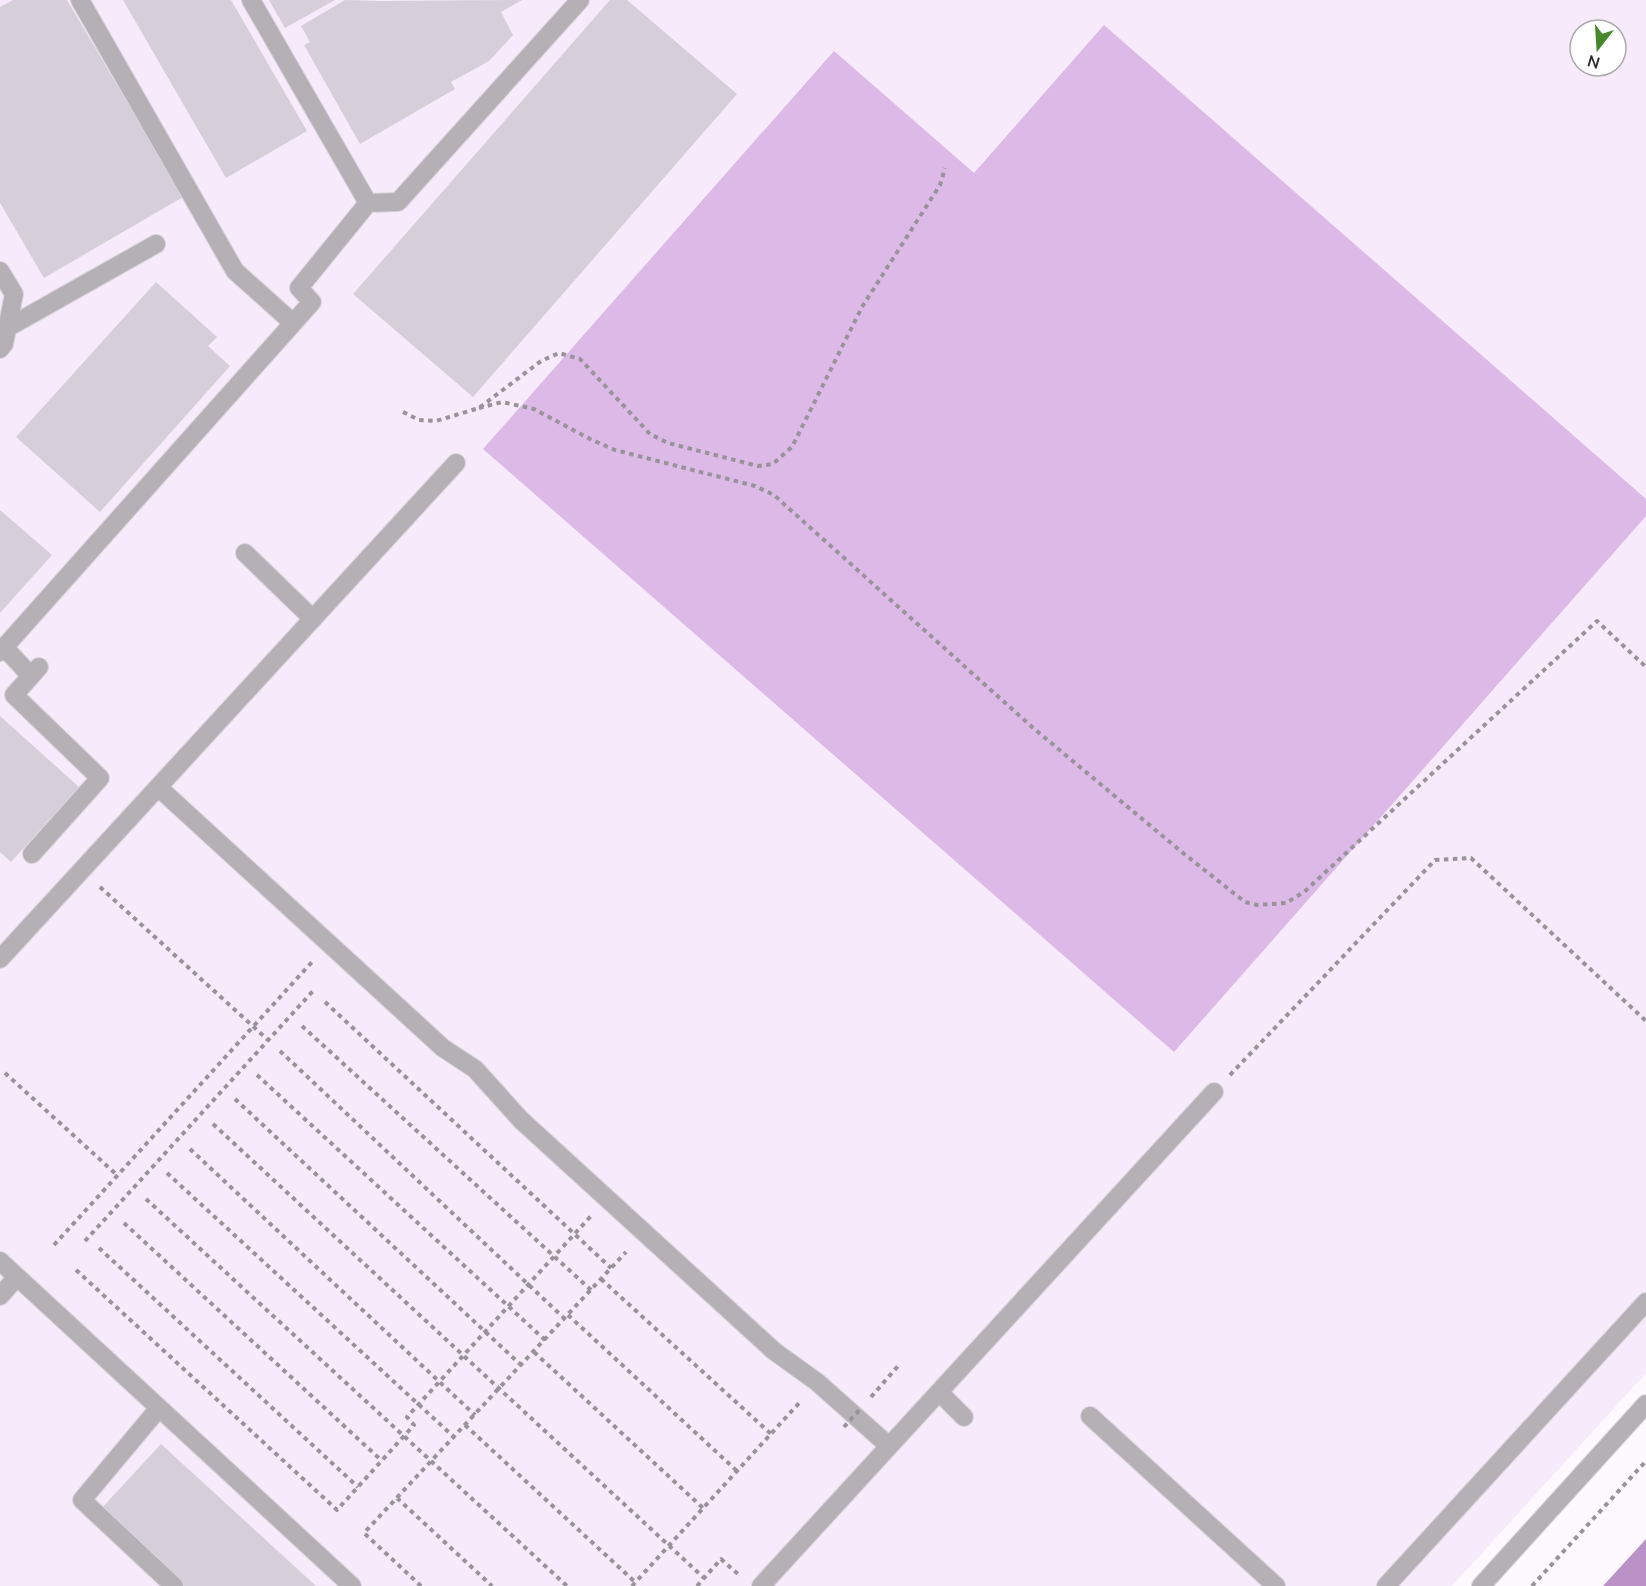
<svg xmlns="http://www.w3.org/2000/svg" width="1646" height="1586" viewBox="0 0 1646 1586" font-family="'Nunito Sans',sans-serif">
	<style>
		.built { fill: #f6eafb; fill-rule: evenodd }
		.green { fill: #dcb9e7 }
		.water { fill: #ba92c8 }
		.building { fill: #d6cfd9 }
		.lines { fill: none; stroke-linecap: round; stroke-linejoin: round }
		.service-casing { stroke: #d8d4da; stroke-width: 20 }
		.tertiary-casing { stroke: #d8d4da; stroke-width: 20 }
		.path { stroke: #979398; stroke-width: 4; stroke-dasharray: 4.5 4.5; stroke-linecap: butt }
		.service { stroke: #b4b0b5; stroke-width: 18 }
		.tertiary { stroke: #b4b0b5; stroke-width: 18 }
		.path-bridge { stroke: #979398; stroke-width: 4; stroke-dasharray: 4.5 4.5; stroke-linecap: butt }
	</style>
	<rect width="100%" height="100%" fill="#fdf9ff"/>
	<path class="built" d="M0,0H1646V1373L1452,1586H0ZM1580,30H1616V66H1580Z"/>
	<path class="green" d="M1104,25L1646,499V516L1174,1052L483,449L834,51L974,173Z"/>
	<path class="water" d="M1646,1539V1586H1603Z"/>
	<path class="building" d="M13,0H67L183,197L44,278L0,203V7Z
		M123,0H231L307,131L226,178Z
		M269,0H335L285,28Z
		M345,0L381,1L522,0L501,12L513,35L489,61L451,82L455,89L360,144L304,45L310,42L301,26Z
		M610,0H627L737,94L473,397L353,294Z
		M156,282L217,337L208,346L230,366L100,512L16,437Z
		M0,510L52,555L0,613Z
		M0,716L79,787L11,862L0,852Z
		M161,1444L316,1586H181L99,1511Z"/>
	<g class="lines">
		<defs>
			<path id="service" d="M80,0L235,271L293,323
				M368,203L398,202L580,0
				M0,271L14,294L4,344L0,349
				M7,328L156,244
				M245,553L313,619
				M4,647L31,676
				M0,652L312,302L299,288L368,203L251,0
				M158,787L443,1048L475,1069L521,1120L774,1351L817,1382L889,1446
				M32,854L100,778L14,695L39,667
				M0,959L456,463
				M0,1261L352,1586
				M0,1296L17,1277
				M939,1392L964,1417
				M159,1408L82,1500L174,1586
				M1090,1416L1276,1586
				M761,1586L1214,1092
				M1386,1586L1646,1302"/>
			<path id="tertiary" d="M1481,1586L1646,1404"/>
		</defs>
		<use href="#service" class="service-casing"/>
		<use href="#tertiary" class="tertiary-casing"/>
		<path class="path" d="M479,408L502,402L534,409L590,439L615,450L755,486L774,495L1032,727L1183,853L1245,902L1257,905L1286,903L1304,892L1597,621L1646,667
			M403,412L419,420L436,421L479,408L541,361L559,353L580,359L650,434L668,443L758,466L773,464L792,447L862,307L940,185L945,168
			M100,887L268,1040
			M325,1002L611,1268
			M302,1026L591,1290
			M280,1051L565,1319
			M5,1073L117,1175
			M257,1075L545,1340
			M1230,1075L1435,860L1471,858L1646,1021
			M235,1099L521,1365
			M213,1124L704,1578
			M190,1149L475,1415
			M167,1173L454,1437
			M146,1199L567,1586
			M124,1223L381,1460
			M85,1241L313,991
			M54,1245L312,962
			M99,1248L358,1487
			M76,1270L337,1510L414,1425L407,1417L591,1216
			M601,1279L771,1434
			M568,1315L737,1471
			M534,1352L703,1508
			M871,1397L898,1366
			M465,1425L635,1582
			M397,1498L492,1586
			M421,1586L364,1533L626,1252
			M632,1586L800,1402
			M697,1586L721,1559L739,1575
			M1532,1586L1646,1461"/>
		<use href="#service" class="service"/>
		<use href="#tertiary" class="tertiary"/>
		<path class="path-bridge" d="M844,1427L861,1408"/>
	</g>
	<g transform="translate(1598 48) rotate(197)"><circle r="28" fill="#ffffff" stroke="#abaaac" stroke-width="1.5"/>
	<path d="M0-4.5L10 22L0 15L-10 22Z" fill="#47882a"/>
	<text y="-9" font-size="16" font-weight="bold" text-anchor="middle" fill="#2e2b2f">N</text>
	</g>
</svg>
